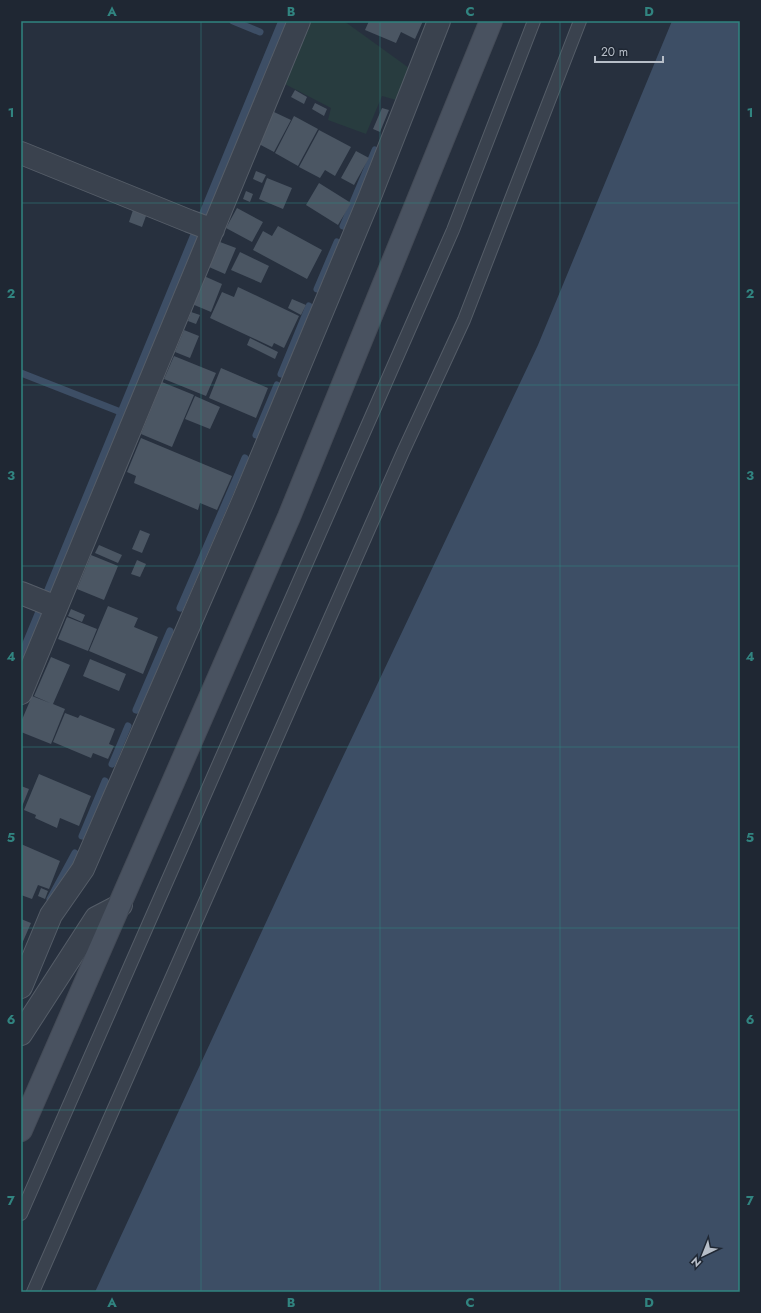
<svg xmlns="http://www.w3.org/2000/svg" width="761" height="1313" viewBox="0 0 761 1313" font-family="Jost,sans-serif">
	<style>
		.green { fill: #283c3f }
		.water { fill: #3d4e65 }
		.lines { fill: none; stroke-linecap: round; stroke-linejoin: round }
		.stream { stroke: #3d4e65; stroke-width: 7 }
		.building { fill: #4b5663 }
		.lane-casing { stroke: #555d68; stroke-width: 14 }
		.street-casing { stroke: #555d68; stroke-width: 24 }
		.secondary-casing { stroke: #444b57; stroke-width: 24 }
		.lane { stroke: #3a424e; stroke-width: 12 }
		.street { stroke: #3a424e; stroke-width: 22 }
		.secondary { stroke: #495260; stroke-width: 22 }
		.grid { fill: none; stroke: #318480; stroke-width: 1; stroke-opacity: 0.55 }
		.neatline { fill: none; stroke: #318480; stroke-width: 1.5 }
		.grid-label { font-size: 13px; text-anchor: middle; font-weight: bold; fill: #318480 }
	</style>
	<rect width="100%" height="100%" fill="#27303e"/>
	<path class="green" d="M308,21H344L409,68L396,100L382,96L366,134L328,120L331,108L281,82Z"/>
	<path class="water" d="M278,21H287L21,669V646Z
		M672,21H740V1292H95L330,784L538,345Z"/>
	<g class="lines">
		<path class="stream" d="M233,21L260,32
			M343,226L375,150
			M317,289L337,242
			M21,373L118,411
			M281,374L309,306
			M256,435L277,385
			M180,608L245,458
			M136,710L170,631
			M112,764L128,726
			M82,836L105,781
			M50,899L75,853"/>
	</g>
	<path class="building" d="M369,21H423L415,39L401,32L396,43L365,30Z
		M295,90L307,97L304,104L291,97Z
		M315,103L327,109L324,116L312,109Z
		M382,108L389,110L380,132L373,129Z
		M274,112L291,120L274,152L257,143Z
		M294,116L318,129L298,166L275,153Z
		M319,130L351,147L335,176L325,170L320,178L299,167Z
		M356,151L369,158L354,185L341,178Z
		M256,171L266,175L262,183L253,179Z
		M267,178L292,188L283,209L259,199Z
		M319,183L351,203L338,225L306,205Z
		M246,191L253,194L250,202L243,199Z
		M237,208L263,222L252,242L226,228Z
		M133,210L146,216L142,227L129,222Z
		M278,226L322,250L307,279L253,250L263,231L272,236Z
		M220,242L236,248L225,274L209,267Z
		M240,252L269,266L261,283L231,270Z
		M204,276L222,284L211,312L192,304Z
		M238,287L299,316L284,348L274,343L272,347L210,318L222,292L234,297Z
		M292,299L306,305L301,315L288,308Z
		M191,312L200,315L196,324L188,321Z
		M184,330L199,336L190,358L175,352Z
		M250,338L278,352L275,359L247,345Z
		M174,356L216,373L206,396L164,379Z
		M221,368L268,388L256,418L209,398Z
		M162,382L194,395L172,447L141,434Z
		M195,396L220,407L210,429L185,419Z
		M141,438L232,476L217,510L200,503L198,510L134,483L136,476L127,472Z
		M140,530L150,534L142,553L132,549Z
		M99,545L122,555L118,563L95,553Z
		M91,555L118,566L104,600L77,589Z
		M137,560L146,564L140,577L131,574Z
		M108,606L138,618L134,627L158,637L143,674L89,651Z
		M71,609L85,615L82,622L68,616Z
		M67,617L97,629L88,651L58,639Z
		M51,657L70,665L53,704L65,709L51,744L21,732V722L32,696L50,703L34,696Z
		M90,659L126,674L119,691L83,676Z
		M65,713L78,718L80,715L115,729L109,744L114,746L108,759L93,753L91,758L53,742Z
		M39,774L91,796L79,826L60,818L57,828L35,818L36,815L24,810Z
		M21,786L29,789L21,809Z
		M21,844L60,861L49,889L38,885L32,899L21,895Z
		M41,888L48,891L45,899L38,896Z
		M21,919L31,923L21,946Z"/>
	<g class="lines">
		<defs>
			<path id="lane" d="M21,1214L453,230L534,21
				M33,1292L403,452L464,320L580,21"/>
			<path id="street" d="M21,153L189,221L213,230
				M21,593L56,607
				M21,693L299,21
				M21,987L51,915L83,869L244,499L369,199L439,21
				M21,1034L96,918L121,905"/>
			<path id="secondary" d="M21,1130L289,517L491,21"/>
		</defs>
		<use href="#lane" class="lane-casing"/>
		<use href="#street" class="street-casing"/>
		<use href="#secondary" class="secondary-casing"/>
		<use href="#lane" class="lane"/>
		<use href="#street" class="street"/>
		<use href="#secondary" class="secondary"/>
	</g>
	<path class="grid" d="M201,21V1292M380,21V1292M560,21V1292M21,203H740M21,385H740M21,566H740M21,747H740M21,928H740M21,1110H740"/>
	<rect width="761" height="1313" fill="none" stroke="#1f2733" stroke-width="44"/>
	<g transform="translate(703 1255) rotate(223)" stroke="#1f2733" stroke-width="3" paint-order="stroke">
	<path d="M0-3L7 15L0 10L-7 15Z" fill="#b7bec8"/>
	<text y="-6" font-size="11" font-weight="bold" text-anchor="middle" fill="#b7bec8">N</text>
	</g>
	<path d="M595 56v6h68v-6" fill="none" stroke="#b7bec8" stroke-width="2"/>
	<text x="601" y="56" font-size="12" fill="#b7bec8" stroke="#1f2733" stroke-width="3" paint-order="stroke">20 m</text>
	<rect x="22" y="22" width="717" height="1269" class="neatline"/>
	<g class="grid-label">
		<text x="112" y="16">A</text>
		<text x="291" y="16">B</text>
		<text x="470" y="16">C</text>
		<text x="649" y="16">D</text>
		<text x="11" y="117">1</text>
		<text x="750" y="117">1</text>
		<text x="11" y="298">2</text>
		<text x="750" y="298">2</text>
		<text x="11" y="480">3</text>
		<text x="750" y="480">3</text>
		<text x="11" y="661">4</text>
		<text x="750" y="661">4</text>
		<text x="11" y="842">5</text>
		<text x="750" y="842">5</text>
		<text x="11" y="1024">6</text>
		<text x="750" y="1024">6</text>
		<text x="11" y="1205">7</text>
		<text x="750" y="1205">7</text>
		<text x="112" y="1307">A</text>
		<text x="291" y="1307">B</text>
		<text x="470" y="1307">C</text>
		<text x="649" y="1307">D</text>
	</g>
</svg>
